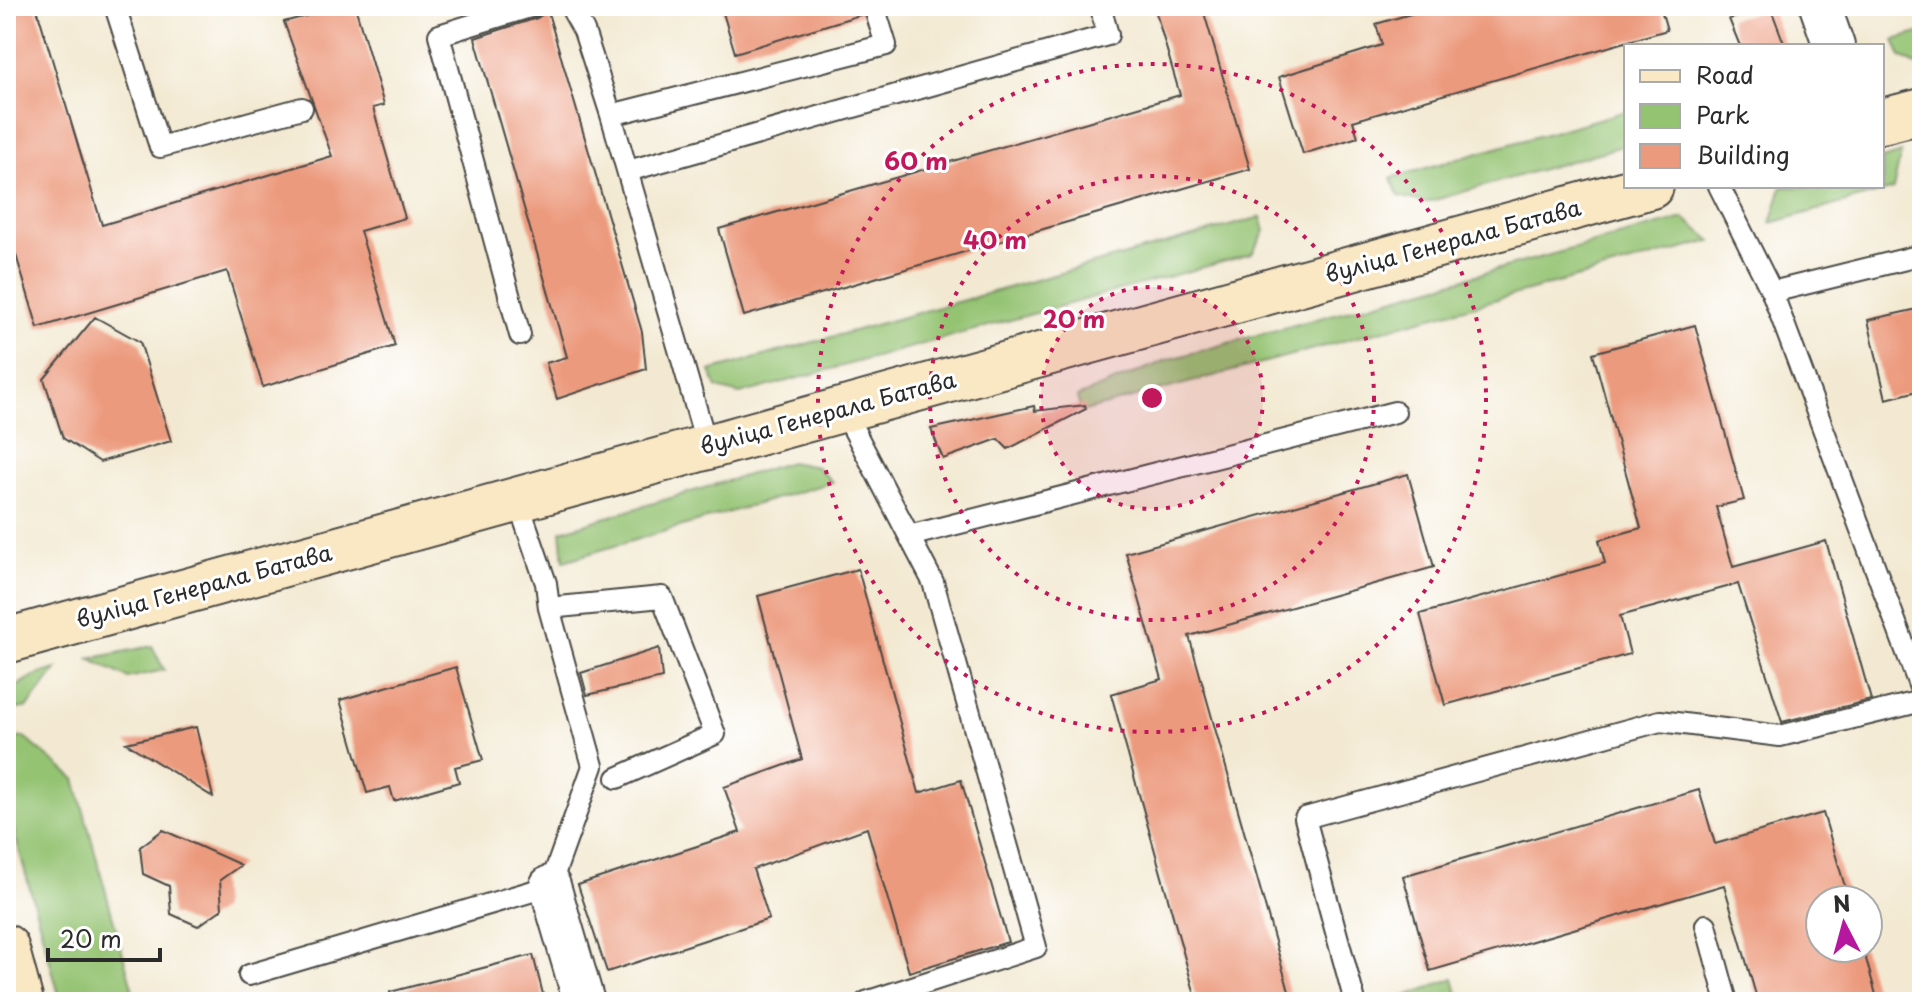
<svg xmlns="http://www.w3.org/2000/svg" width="1928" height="1008" viewBox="0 0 1928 1008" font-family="'Playpen Sans',sans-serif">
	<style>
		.green { fill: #94c372; stroke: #60774e; stroke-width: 2 }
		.building { fill: #ec9a7d }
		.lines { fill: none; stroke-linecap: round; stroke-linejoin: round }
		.lane-casing { stroke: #494844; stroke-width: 24 }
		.street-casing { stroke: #494844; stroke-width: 44 }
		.secondary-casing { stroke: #494844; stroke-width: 48 }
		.lane { stroke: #fff; stroke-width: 20 }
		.street { stroke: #fff; stroke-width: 40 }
		.secondary { stroke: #fae7c3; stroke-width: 44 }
		.ring { fill: none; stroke: #c2185b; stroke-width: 4; stroke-dasharray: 4 8 }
		.labels { text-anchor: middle; stroke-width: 6; stroke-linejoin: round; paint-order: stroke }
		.street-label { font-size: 22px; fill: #2b2b2b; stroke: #fff }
		.centre { fill: #c2185b; stroke: #fff; stroke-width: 4 }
		.ring-label { font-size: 24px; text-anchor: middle; font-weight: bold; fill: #c2185b; stroke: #fff; stroke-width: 6; stroke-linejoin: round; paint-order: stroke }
	</style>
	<rect width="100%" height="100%" fill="#fff"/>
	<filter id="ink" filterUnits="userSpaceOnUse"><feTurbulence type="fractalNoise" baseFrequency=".0125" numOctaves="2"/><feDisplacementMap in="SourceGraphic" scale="16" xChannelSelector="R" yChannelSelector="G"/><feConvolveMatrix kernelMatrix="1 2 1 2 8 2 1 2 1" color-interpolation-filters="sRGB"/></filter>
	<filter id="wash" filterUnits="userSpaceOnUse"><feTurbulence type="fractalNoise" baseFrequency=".006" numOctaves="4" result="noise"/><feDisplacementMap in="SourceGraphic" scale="32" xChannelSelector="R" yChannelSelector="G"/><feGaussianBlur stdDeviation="1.8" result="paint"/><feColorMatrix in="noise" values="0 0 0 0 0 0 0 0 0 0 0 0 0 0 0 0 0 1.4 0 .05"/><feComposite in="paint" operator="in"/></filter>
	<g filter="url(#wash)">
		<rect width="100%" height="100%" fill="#f3e9d2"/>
		<path class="green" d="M1922,32V68H1921L1901,57L1894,40Z
			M1626,111V145L1425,203L1399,196L1391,178Z
			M1901,153L1893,189L1771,223L1782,187L1882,186V159Z
			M1261,217L1265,231L1252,254L740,394L717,388L710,371Z
			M1684,218L1712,241L1081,412L1077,397L1167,360Z
			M790,462L817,467L832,482L564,561L561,531Z
			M152,646L164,670L128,678L89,659Z
			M57,669L28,707L6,711C6,684 35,674 57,669Z
			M24,737L75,779L136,1002H61L6,802V740Z
			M1454,978L1460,1002H1390Z"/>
		<g id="blocks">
			<path class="building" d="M6,6H36L102,225L332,156L284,22L342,6H355L384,105L373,108L405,218L360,231L395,346L263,387L227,271L38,328L6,222Z
				M546,6L642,332L646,369L557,399L546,363L567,357L475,38L537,18L543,14Z
				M721,6H861L863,14L735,53Z
				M1154,6H1202L1250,169L744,316L719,229L1180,95Z
				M1438,6H1660L1667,30L1353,121L1358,137L1303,154L1279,77L1382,45L1376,24Z
				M1771,9L1785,46H1740L1729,19Z
				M1922,308V390L1886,399L1868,320Z
				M95,317L140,342L171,441L100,462L63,438L44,379Z
				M1695,325L1744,500L1716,507L1733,567L1826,541L1871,700L1782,722L1738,584L1620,616L1630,654L1445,705L1420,614L1605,563L1599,540L1641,528L1593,353Z
				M1085,405L1086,409L1008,449L998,439L943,459L931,429L1034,406L1035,411Z
				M1408,474L1434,567L1189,636L1292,1002H1197L1111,694L1162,679L1126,553Z
				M858,569L919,793L961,780L1008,942L909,972L867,828L753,869L769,919L607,972L578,885L740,832L724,787L802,759L758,596Z
				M659,648L662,678L587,695L581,673Z
				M456,667L483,760L455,767L459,782L394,801L390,787L367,793L340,700Z
				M196,727L213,797L126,743Z
				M1699,790L1715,844L1823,813L1849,900H1820V948H1863L1878,1002H1758L1724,885L1430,971L1403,876Z
				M163,830L241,865L220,880L222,909L198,926L171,914L169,886L143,874L140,847Z
				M533,955L545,1002H391L390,992Z"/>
		</g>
	</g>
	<g filter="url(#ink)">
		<use href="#blocks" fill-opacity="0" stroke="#494844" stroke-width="2"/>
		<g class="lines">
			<defs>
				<path id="lane" d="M115,6L160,147L302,108
					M570,6L584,31L611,115L707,446
					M611,115L886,45L874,6
					M628,171L1108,35L1100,6
					M1719,186L1772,292L1922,693
					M1772,292L1922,255
					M520,335L439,35L533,6
					M843,409L933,582L1036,947L866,1002
					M909,536L1395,412
					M549,608L662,597L715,734L617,778
					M1706,925L1727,1002
					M249,975L550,886L593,766L549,608L546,583L517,499
					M1355,1002L1305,818L1660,721L1780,736L1922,701"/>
				<path id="street" d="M1820,6L1834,46
					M550,886L584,1002"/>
				<path id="secondary" d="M1882,121L1922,111
					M6,641L1651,186
					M6,947L21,1002"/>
			</defs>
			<use href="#lane" class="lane-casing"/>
			<use href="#street" class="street-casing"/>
			<use href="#secondary" class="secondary-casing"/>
			<use href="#lane" class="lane"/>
			<use href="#street" class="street"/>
			<use href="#secondary" class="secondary"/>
		</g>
	</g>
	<circle cx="1152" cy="398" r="111" fill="#c2185b" fill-opacity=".12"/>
	<g class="ring">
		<circle cx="1152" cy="398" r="111"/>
		<circle cx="1152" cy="398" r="222"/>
		<circle cx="1152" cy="398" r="334"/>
	</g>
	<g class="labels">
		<g class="street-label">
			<text transform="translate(1453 241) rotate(-15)" y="8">вуліца Генерала Батава</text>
			<text transform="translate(828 413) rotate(-15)" y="8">вуліца Генерала Батава</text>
			<text transform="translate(204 586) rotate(-15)" y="8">вуліца Генерала Батава</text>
		</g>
	</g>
	<circle cx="1152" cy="398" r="12" class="centre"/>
	<g class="ring-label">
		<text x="916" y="170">60 m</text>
		<text x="995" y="249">40 m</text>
		<text x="1074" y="328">20 m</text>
	</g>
	<rect width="1928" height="1008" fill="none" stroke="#fff" stroke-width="32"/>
	<rect x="1624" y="44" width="260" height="144" fill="#ffffff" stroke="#aaaaaa" stroke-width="2"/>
	<rect x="1640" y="70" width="40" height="12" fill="#fae7c3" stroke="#aaaaaa" stroke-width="2"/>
	<text x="1696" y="84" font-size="24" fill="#2b2b2b">Road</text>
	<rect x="1640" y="104" width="40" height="24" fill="#94c372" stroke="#aaaaaa" stroke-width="2"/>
	<text x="1696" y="124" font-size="24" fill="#2b2b2b">Park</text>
	<rect x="1640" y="144" width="40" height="24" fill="#ec9a7d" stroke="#aaaaaa" stroke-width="2"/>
	<text x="1696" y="164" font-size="24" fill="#2b2b2b">Building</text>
	<g transform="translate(1844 924) rotate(354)"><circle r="38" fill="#ffffff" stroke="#aaaaaa" stroke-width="2"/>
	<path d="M0-6L14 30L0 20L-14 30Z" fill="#b5179e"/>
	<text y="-12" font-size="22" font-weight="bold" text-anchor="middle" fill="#2b2b2b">N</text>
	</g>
	<path d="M48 948v12h112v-12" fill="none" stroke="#2b2b2b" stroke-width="4"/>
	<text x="60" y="948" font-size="24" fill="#2b2b2b" stroke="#ffffff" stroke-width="6" paint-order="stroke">20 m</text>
</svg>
